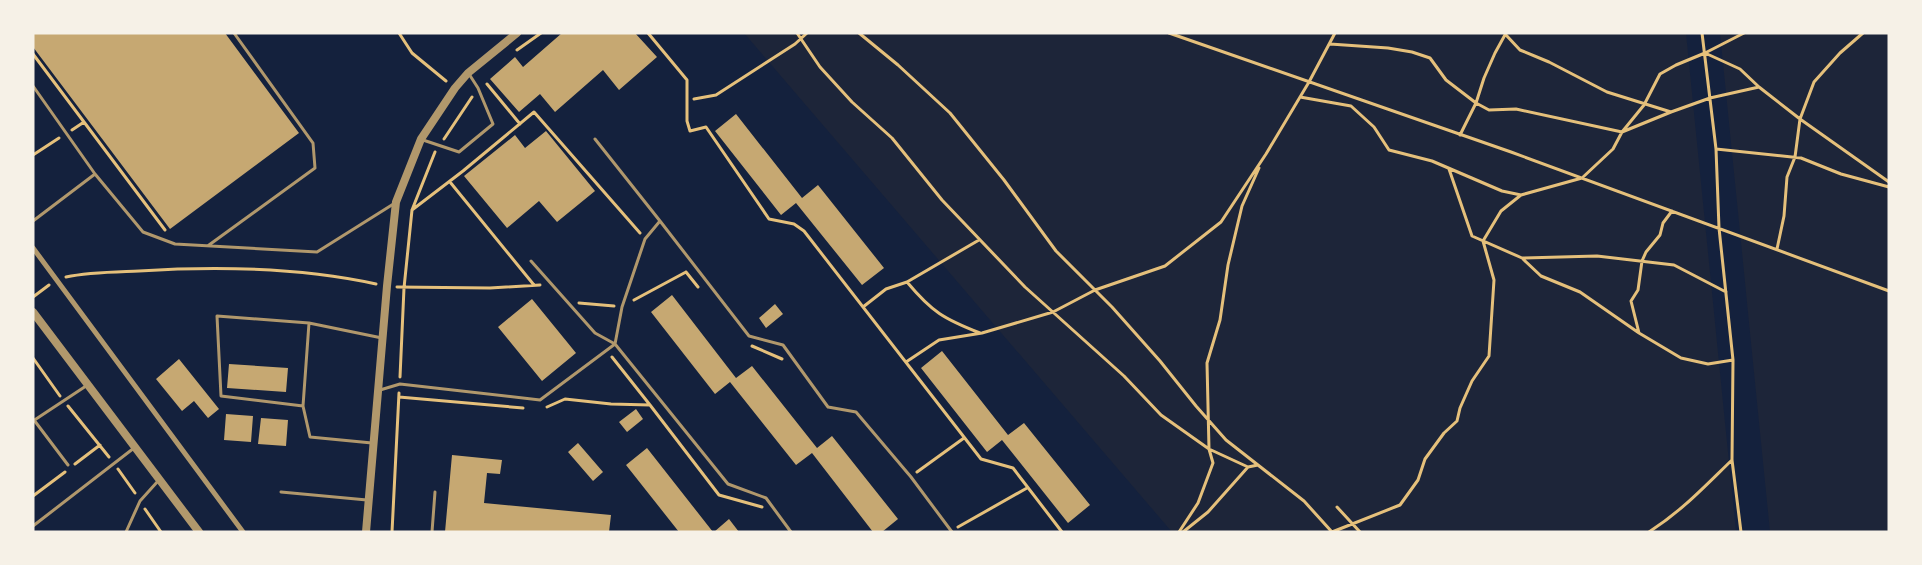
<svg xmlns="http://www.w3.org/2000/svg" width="1922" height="565" viewBox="0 0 1922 565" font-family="Lato,sans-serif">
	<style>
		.green { fill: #1d2539 }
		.building { fill: #c6a872 }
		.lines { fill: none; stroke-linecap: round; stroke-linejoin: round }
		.path { stroke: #e5c07b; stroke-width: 3 }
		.service { stroke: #b1986c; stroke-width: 3 }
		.pedestrian { stroke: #b1986c; stroke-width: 5 }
		.tertiary { stroke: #b1986c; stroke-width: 8 }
	</style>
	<rect width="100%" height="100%" fill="#14213d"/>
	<path class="green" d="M744,33H1686L1736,532H1172Z
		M1720,33H1889V532H1770Z"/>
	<path class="building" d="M33,33H225L299,133L170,229L33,47Z
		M562,33H635L657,57L619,90L603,70L555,112L540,94L519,112L490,79L515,57L523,67Z
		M736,114L802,198L818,185L884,268L862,285L796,203L781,215L715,131Z
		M546,131L595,191L557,222L539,201L507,228L464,176L515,135L525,148Z
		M672,295L736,378L752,366L817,448L832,436L898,519L882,532H873L812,453L796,465L730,382L715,394L651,312Z
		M532,299L576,353L542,381L498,327Z
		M775,304L783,314L766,328L759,318Z
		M942,351L1008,435L1024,423L1090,505L1068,523L1002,440L987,452L921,368Z
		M179,359L219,409L208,418L194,401L182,411L156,379Z
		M229,364L288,368L286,392L227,388Z
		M636,409L643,419L627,432L619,422Z
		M226,414L253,416L251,442L224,440Z
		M261,418L288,420L286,446L258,444Z
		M578,443L603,472L593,481L568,452Z
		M647,448L713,532H679L626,465Z
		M452,455L502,460L500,474L487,473L484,503L611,515L609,532H445Z
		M729,519L739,532H714Z"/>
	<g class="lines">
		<path class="path" d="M399,33L412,53L446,81
			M648,33L687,80V121L690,131L706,127L769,219L794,224L804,231L981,459L1013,468L1062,532
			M797,33L820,67L852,102L892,138L942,200L1025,287L1124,376L1161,415L1209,449L1248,467
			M859,33L898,65L950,113L1004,180L1056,251L1112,307L1160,361L1196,406L1226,440L1304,501L1332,532
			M1169,33L1511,152L1889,291
			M1702,33L1716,149L1719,228L1733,360L1732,460L1741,532
			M1506,35L1520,50L1549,62L1607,92L1671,112L1710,98L1759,87
			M1330,44L1388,48L1412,52L1430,58L1446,80L1476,103L1489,110L1516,109L1622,132L1671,112
			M517,50L541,33
			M1705,53L1744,33
			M33,54L165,230
			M487,84L520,124
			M1300,97L1351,106L1374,127L1389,150L1432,161L1502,191L1521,195L1582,178L1613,149L1622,132L1644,105L1660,74L1676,65L1705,53L1740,69L1759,87L1800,119L1889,182
			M694,99L716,95L795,44L807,33
			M72,130L84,122
			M1460,135L1476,103L1484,78L1495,53L1506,33
			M444,139L472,97
			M1716,149L1801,158L1841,174L1889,187
			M33,155L59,138
			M1449,169L1472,236L1522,258L1597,256L1674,265L1726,292
			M450,182L534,285
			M412,210L463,171L534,112L640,233
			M1777,249L1784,216L1787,177L1795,157L1800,119L1814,82L1840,53L1863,33
			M1523,259L1541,276L1580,292L1639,333L1681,358L1708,364L1733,360
			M686,272L698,287
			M66,277C89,272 115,272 139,271C218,266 298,267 376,284
			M907,282L979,240
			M397,287L490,288L540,285
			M33,297L49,285
			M634,300L686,272
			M579,303L614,306
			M863,307L886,289L907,282C932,312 944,319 980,333
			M1639,333L1631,301L1638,290L1642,261L1646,252L1660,235L1663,223L1672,211
			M752,346L782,359
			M612,357L650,405
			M33,358L60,396
			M906,362L939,340L982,333L1053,312L1095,290L1165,266L1221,222L1266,154L1309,82L1335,33
			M400,377L404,288L412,210L435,152
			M399,397L523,408
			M68,406L109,457
			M547,407L565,399L611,404L650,405L719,495L762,507
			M75,464L100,445
			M118,469L135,493
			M917,472L964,438
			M33,496L65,472
			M1337,507L1360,532
			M145,509L161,532
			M958,527L1027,488
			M392,532L399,393
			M1179,532L1198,503L1213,463L1209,449L1207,363L1220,320L1228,265L1242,206L1259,168
			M1183,532L1208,512L1248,467L1258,465
			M1332,532L1400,505L1418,480L1425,459L1444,433L1457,421L1460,408L1472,381L1489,356L1494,280L1483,241L1501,211L1521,195
			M1649,532C1683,510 1704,487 1732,460"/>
		<path class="service" d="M33,86L95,174L143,232L175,244L317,252L395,203
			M595,139L660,221
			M423,140L459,152L493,124L478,88L469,74
			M33,221L95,174
			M209,245L315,168L313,143L234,33
			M531,261L595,333L615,344L622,307L645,239L660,221L749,336L783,345L828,407L856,412L911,477L952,532
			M309,323L382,338
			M380,390L400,384L540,400L615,344L728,484L766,498L791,532
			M303,406L221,396L217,316L309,323L303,406L310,437L372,443
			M34,420L68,465
			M33,421L86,386
			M281,492L367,500
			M33,526L134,448
			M126,532L140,501L158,481
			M432,532L435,492"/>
		<path class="pedestrian" d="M33,248L243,532"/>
		<path class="tertiary" d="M33,312L199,532
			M366,532L387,286L396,202L421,139L455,88L468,73L517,33"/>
	</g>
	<rect width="1922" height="565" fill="none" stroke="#f6f1e7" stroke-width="69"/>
</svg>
